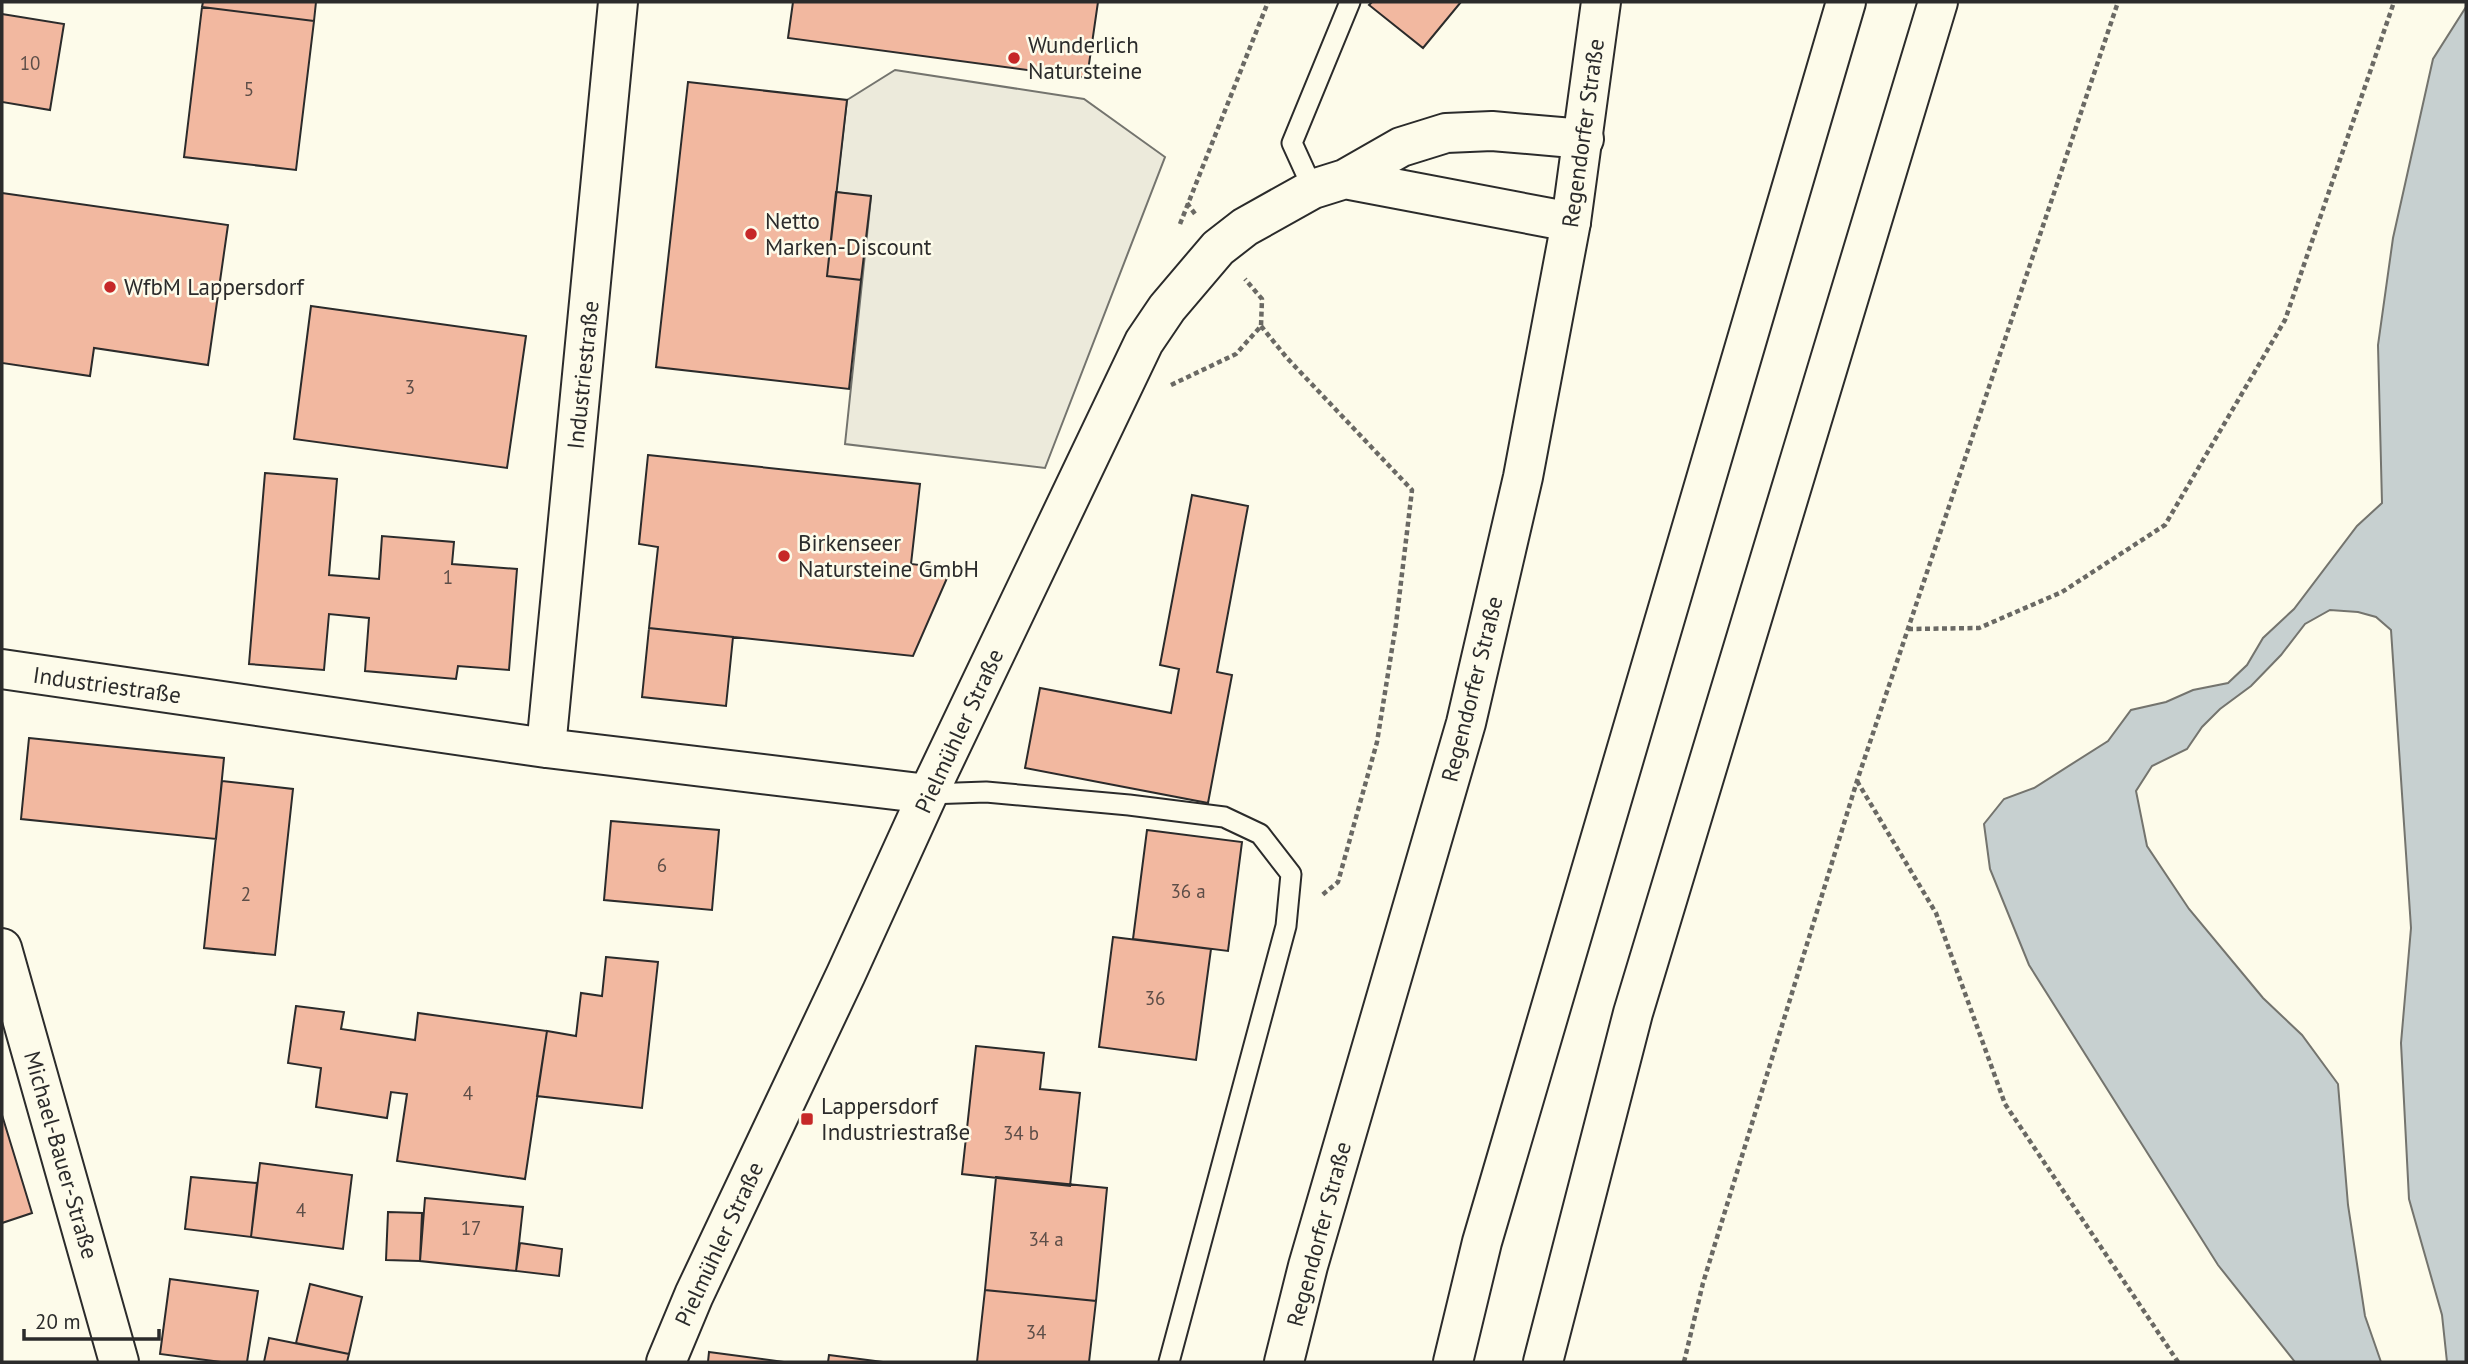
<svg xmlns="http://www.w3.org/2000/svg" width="2468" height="1364" viewBox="0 0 2468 1364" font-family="'PT Sans',sans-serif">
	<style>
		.parking { fill: #eceadb; stroke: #74746e; stroke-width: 2 }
		.water { fill: #c7d0d0; stroke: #74746e; stroke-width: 2 }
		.building { fill: #f2b8a0; stroke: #2b2b2b; stroke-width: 2 }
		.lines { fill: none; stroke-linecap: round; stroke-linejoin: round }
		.lane-casing { stroke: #2b2b2b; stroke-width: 23 }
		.street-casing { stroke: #2b2b2b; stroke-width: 42 }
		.secondary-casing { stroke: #2b2b2b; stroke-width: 42 }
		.highway-casing { stroke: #2b2b2b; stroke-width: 42 }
		.path { stroke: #6a6964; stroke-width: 4.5; stroke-dasharray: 5 3.5; stroke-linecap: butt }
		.lane { stroke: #fdfbea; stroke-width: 19 }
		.street { stroke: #fdfbea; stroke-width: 38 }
		.secondary { stroke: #fdfbea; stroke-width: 38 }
		.highway { stroke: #fdfbea; stroke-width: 38 }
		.poi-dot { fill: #c62828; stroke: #fdfbea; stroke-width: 2.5 }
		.labels { text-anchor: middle; stroke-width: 5; stroke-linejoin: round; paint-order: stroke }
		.number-label { font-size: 19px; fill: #5d4e48 }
		.poi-label { font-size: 23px; fill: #2b2b2b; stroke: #fdfbea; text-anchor: start }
		.street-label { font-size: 23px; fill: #2b2b2b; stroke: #fdfbea }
	</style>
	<rect width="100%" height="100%" fill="#fdfbea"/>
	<path class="parking" d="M895,70L1084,99L1165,157L1045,468L845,444L871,197L836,192L847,100Z"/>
	<path class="water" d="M2466,7V1362H2447L2442,1315L2409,1199L2401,1043L2411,928L2391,630L2376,617L2358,612L2330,610L2305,624L2281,655L2251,686L2220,709L2202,727L2187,749L2152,766L2136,791L2147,846L2189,909L2263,998L2302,1035L2338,1084L2348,1205L2365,1316L2381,1362H2295L2218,1265L2029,965L1990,869L1984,824L2004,799L2034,788L2108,741L2131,710L2166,702L2193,690L2228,683L2247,665L2263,638L2294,609L2357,526L2382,503L2378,345L2393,238L2433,59Z"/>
	<path class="building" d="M203,2H316L314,21L202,7Z
		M793,2H1098L1087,78L788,38Z
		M1372,2H1461L1423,48L1369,5Z
		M202,7L314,21L296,170L184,157Z
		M2,14L64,24L50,110L2,102Z
		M688,82L847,100L827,276L861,280L849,389L656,367Z
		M836,192L871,196L861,280L827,276Z
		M2,193L228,225L208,365L94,348L90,376L2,363Z
		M311,306L526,336L507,468L294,439Z
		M648,455L920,484L911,564L951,569L913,656L649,628L658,547L639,544Z
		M265,473L337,479L329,575L379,579L382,536L454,542L452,564L517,569L509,670L458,666L456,679L365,671L369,618L329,614L324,670L249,664Z
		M1192,495L1248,506L1217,672L1232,675L1208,803L1025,768L1040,688L1171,713L1179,669L1160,665Z
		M649,628L733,637L726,706L642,697Z
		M29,738L224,758L216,839L21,819Z
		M222,781L293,789L275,955L204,948Z
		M611,821L719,830L712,910L604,900Z
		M1147,830L1242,842L1228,951L1133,939Z
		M1113,937L1211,949L1196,1060L1099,1047Z
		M606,957L658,962L642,1108L537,1096L547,1031L576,1036L581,993L602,996Z
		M296,1006L344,1012L341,1029L415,1040L418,1013L547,1031L525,1179L397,1161L407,1094L391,1092L387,1118L316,1107L321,1068L288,1063Z
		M976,1046L1044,1053L1040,1089L1080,1093L1070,1186L962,1174Z
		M2,1115L32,1213L2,1223Z
		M260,1163L352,1175L343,1249L251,1237Z
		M191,1177L257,1183L251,1237L185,1229Z
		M996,1177L1107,1188L1096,1301L985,1290Z
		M425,1198L523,1207L516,1271L420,1261Z
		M388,1212L422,1213L420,1261L386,1260Z
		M520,1243L562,1249L559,1276L516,1271Z
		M170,1279L258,1291L247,1362H221L160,1354Z
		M310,1284L362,1297L349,1354L296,1343Z
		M985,1290L1096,1301L1089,1362H977Z
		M269,1338L349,1354L347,1362H264Z
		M709,1352L784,1362H708Z
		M829,1355L883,1362H828Z"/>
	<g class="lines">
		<defs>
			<path id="lane" d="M1313,189L1292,143L1350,2
				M928,794L986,792L1129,805L1224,817L1260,834L1291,874L1286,926L1169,1362"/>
			<path id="street" d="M1345,179L1571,222
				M2,669L546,748L928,794
				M546,748L618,2
				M2,948L119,1362
				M666,1362L694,1295L846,974L928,794L1144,342L1167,308L1218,248L1245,227L1313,189L1345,179L1401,147L1446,133L1492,131L1584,139"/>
			<path id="secondary" d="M1284,1362L1308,1266L1466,723L1523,477L1571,222L1601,2"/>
			<path id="highway" d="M1453,1362L1482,1242L1846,2
				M1543,1362L1633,1013L1938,2"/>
		</defs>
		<use href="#lane" class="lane-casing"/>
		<use href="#street" class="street-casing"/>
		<use href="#secondary" class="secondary-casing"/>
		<use href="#highway" class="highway-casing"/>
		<path class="path" d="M1187,203L1195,214
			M1180,224L1268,2
			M1261,326L1287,358L1412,490L1396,624L1377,742L1338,882L1321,896
			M1171,385L1236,354L1261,326L1262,299L1245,279
			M1908,629L1979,628L2062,592L2165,525L2285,320L2394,2
			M1857,781L1936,913L2005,1104L2178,1362
			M1684,1362L1703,1283L1857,781L2118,2"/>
		<use href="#lane" class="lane"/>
		<use href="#street" class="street"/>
		<use href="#secondary" class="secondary"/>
		<use href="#highway" class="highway"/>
	</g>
	<g class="poi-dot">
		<circle cx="1014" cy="58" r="7"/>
		<circle cx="751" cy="234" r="7"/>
		<circle cx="110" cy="287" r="7"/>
		<circle cx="784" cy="556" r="7"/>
		<rect x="800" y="1112" width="14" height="14" rx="3.5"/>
	</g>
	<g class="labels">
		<g class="number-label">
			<text x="30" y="70">10</text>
			<text x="249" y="96">5</text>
			<text x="410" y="394">3</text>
			<text x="448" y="584">1</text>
			<text x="662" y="872">6</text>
			<text x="1188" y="898">36 a</text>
			<text x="246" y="901">2</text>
			<text x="1155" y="1005">36</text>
			<text x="468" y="1100">4</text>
			<text x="1021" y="1140">34 b</text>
			<text x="301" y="1217">4</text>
			<text x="471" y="1235">17</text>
			<text x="1046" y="1246">34 a</text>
			<text x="1036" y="1339">34</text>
		</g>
		<g class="poi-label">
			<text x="1028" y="53">Wunderlich<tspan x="1028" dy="26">Natursteine</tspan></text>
			<text x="765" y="229">Netto<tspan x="765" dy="26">Marken-Discount</tspan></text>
			<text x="124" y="295">WfbM Lappersdorf</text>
			<text x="798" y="551">Birkenseer<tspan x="798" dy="26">Natursteine GmbH</tspan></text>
			<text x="821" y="1114">Lappersdorf<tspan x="821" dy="26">Industriestraße</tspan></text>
		</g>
		<g class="street-label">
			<text transform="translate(1583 133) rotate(-82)" y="8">Regendorfer Straße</text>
			<text transform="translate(583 375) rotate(-84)" y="8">Industriestraße</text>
			<text transform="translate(107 685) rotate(8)" y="8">Industriestraße</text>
			<text transform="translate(1472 689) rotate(-76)" y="8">Regendorfer Straße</text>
			<text transform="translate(959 731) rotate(-65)" y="8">Pielmühler Straße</text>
			<text transform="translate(61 1155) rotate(74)" y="8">Michael-Bauer-Straße</text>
			<text transform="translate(1319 1234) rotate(-75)" y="8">Regendorfer Straße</text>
			<text transform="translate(719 1244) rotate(-65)" y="8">Pielmühler Straße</text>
		</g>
	</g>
	<rect width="2468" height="1364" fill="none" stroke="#2b2b2b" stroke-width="7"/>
	<path d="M24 1329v10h135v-10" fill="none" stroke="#2b2b2b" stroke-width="3.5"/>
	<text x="35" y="1329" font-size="21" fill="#2b2b2b" stroke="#fdfbea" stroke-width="5" paint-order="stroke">20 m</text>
</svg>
